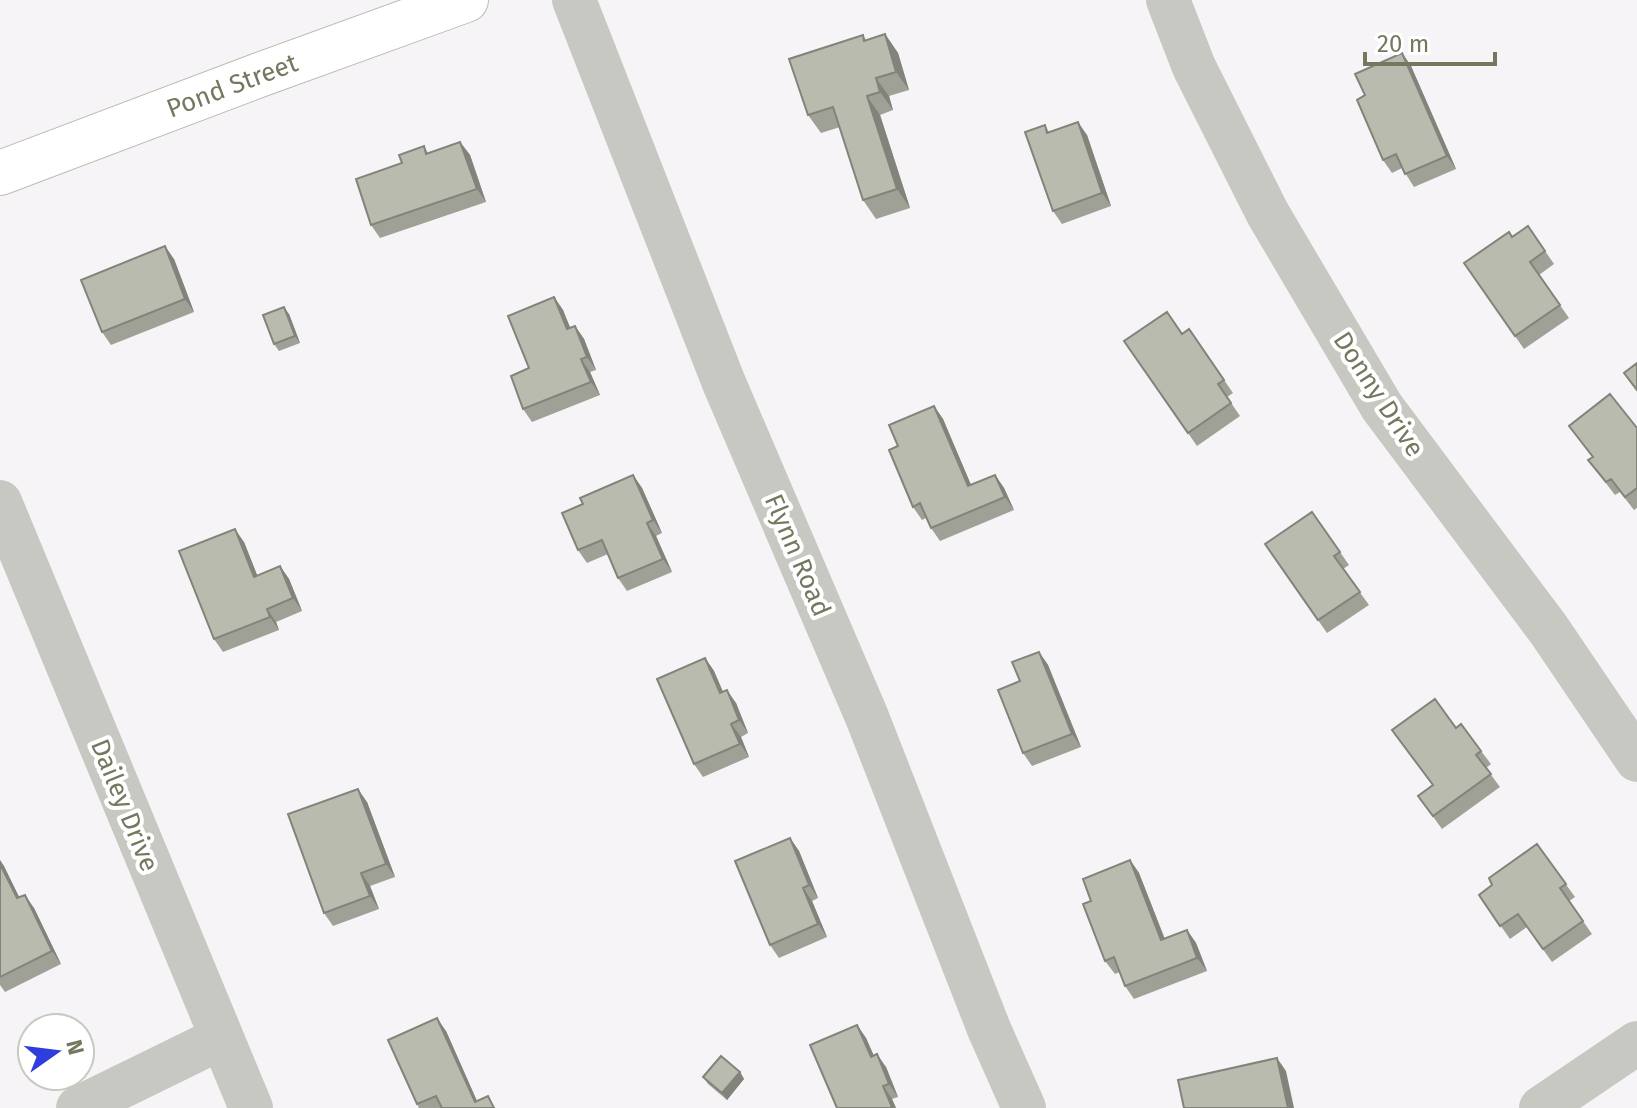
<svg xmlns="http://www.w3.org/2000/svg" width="1637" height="1108" viewBox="0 0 1637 1108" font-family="'Fira Sans',sans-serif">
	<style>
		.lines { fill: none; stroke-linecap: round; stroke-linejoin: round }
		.secondary-casing { stroke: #bbbdb3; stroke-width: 46 }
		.street { stroke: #c7c8c1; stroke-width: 44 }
		.secondary { stroke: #fff; stroke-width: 44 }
		.wall { fill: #9fa196 }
		.shaded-wall { fill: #82837a }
		.building { fill: #b9bbae; stroke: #82837a; stroke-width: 2 }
		.labels { text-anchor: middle; stroke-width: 8; stroke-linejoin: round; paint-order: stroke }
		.street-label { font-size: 26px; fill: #75785e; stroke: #fff }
	</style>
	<rect width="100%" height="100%" fill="#f6f4f7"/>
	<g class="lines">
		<defs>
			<g id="secondary">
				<path id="s1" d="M0,173L262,74L466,0"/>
			</g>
		</defs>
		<use href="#secondary" class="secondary-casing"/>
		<path class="street" d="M574,0L724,383L867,717L989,1029L1024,1108
			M1168,0L1194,67L1268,214L1382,407L1549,630L1637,760
			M0,502L251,1108
			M78,1108L221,1038
			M1541,1108L1637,1043"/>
		<use href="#secondary" class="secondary"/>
	</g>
	<path class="wall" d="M885,34L898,53L909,90L889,96L893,110L880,115L910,208L876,219L863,200L840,127L821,133L808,115L863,35L866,40Z
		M1402,53L1411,66L1456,169L1414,187L1402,168L1392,173L1383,160L1365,95Z
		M1045,125L1049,132L1087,135L1111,206L1062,224L1053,211Z
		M460,142L470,155L486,202L380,238L371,225L402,163L424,146L428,153Z
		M1528,226L1554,264L1539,275L1569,318L1524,349L1464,263L1512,237Z
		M174,259L194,312L111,345L102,332Z
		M554,297L563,310L570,328L575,326L584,339L596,370L590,372L600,395L532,422L523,409L529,368Z
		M289,314L300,343L279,351L274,344Z
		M1189,329L1233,393L1227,397L1240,416L1197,446L1124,341L1182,334Z
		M934,406L943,419L971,485L995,475L1004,488L1014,510L940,541L931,528L926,518L922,520L913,507L898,446Z
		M1569,426L1637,428V508L1634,510L1620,492L1615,495L1588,460L1593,457Z
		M633,475L642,488L662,533L656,536L672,572L627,591L618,578L608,554L587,563L578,550L583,504Z
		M1312,512L1349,565L1343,569L1369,605L1327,633L1265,544Z
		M244,542L257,575L280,566L289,579L302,611L276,622L279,630L223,652L214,639Z
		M1039,652L1048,665L1081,747L1032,766L1023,753Z
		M705,658L714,671L723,692L736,703L748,733L741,737L749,757L703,777L694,764Z
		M1456,728L1481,751L1491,764L1486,768L1500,787L1442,829L1418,796L1432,785Z
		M367,802L395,877L370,886L379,909L333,926L324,913Z
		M790,838L799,851L818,898L812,901L827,937L779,958L770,945Z
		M1537,844L1575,897L1569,901L1592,934L1552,962L1527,927L1510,939L1479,895L1492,885Z
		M0,860L19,897L34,908L61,964L5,992L0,985Z
		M1130,860L1139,873L1165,939L1187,930L1196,943L1207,971L1134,999L1125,986L1120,972L1115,974L1105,961L1091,901Z
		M857,1025L866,1038L874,1056L886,1067L898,1097L892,1099L896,1108H837Z
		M446,1031L477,1101L496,1108H419L417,1104Z
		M740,1072L744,1079L727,1100L708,1084L703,1077Z"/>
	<path class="shaded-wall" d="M885,34L898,53L909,90L896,72Z
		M1402,53L1411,66L1456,169L1447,156Z
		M876,78L889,96L893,110L880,92Z
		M867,96L880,115L910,208L897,189Z
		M1078,122L1087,135L1111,206L1102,193Z
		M460,142L470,155L486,202L477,189Z
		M165,246L174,259L194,312L185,299Z
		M554,297L563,310L576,342L567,329Z
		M284,307L289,314L300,343L295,336Z
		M575,326L584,339L596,370L587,357Z
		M581,359L590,372L600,395L591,382Z
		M934,406L943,419L977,499L968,486Z
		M633,475L642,488L662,533L653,520Z
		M995,475L1004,488L1014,510L1005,497Z
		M647,523L656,536L672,572L663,559Z
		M235,529L244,542L263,590L254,577Z
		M280,566L289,579L302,611L293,598Z
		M267,609L276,622L279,630L270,617Z
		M1039,652L1048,665L1081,747L1072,734Z
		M705,658L714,671L729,706L720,693Z
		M727,690L736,703L748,733L739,720Z
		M731,724L741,737L749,757L740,744Z
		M358,789L367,802L395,877L386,864Z
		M790,838L799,851L818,898L809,885Z
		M0,860L4,866L26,911L17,898L0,864Z
		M1130,860L1139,873L1170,953L1161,940Z
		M361,873L370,886L379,909L370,896Z
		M803,888L812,901L827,937L818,924Z
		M25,895L34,908L61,964L52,951Z
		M1187,930L1196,943L1207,971L1197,958Z
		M437,1018L446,1031L480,1108L475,1102Z
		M857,1025L866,1038L880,1070L871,1057Z
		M877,1054L886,1067L898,1097L889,1084Z
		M1277,1058L1286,1071L1294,1108H1288Z
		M740,1072L744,1079L727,1100L722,1093Z
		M883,1086L892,1099L896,1108L892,1107Z"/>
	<path class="building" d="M885,34L896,72L876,78L880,92L867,96L897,189L863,200L833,107L808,115L789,59L863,35L864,41Z
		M1402,53L1447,156L1405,174L1396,154L1383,160L1357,100L1365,95L1355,74Z
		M1078,122L1102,193L1053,211L1025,132L1045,125L1047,133Z
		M460,142L477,189L371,225L356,179L402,163L399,155L424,146L426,154Z
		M1528,226L1545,251L1530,262L1560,305L1515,336L1464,263L1509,232L1512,237Z
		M165,246L185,299L102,332L81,280Z
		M554,297L567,329L575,326L587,357L581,359L591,382L523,409L511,376L529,368L508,316Z
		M284,307L295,336L274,344L263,315Z
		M1167,312L1182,334L1189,329L1224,380L1218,384L1231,403L1188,433L1124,341Z
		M1637,363V390L1624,373Z
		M1610,394L1637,428V488L1625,497L1611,479L1606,482L1588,460L1593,457L1569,426Z
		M934,406L968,486L995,475L1005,497L931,528L920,503L913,507L889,450L898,446L889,425Z
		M633,475L653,520L647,523L663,559L618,578L602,540L578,550L562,513L583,504L580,498Z
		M1312,512L1340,552L1334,556L1360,592L1318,620L1265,544Z
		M235,529L254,577L280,566L293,598L267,609L270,617L214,639L179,551Z
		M1039,652L1072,734L1023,753L998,690L1020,681L1012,662Z
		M705,658L720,693L727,690L739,720L731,724L740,744L694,764L657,679Z
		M1435,699L1456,728L1461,724L1481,751L1476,755L1491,774L1433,816L1418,796L1433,785L1392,730Z
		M358,789L386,864L361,873L370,896L324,913L288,814Z
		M790,838L809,885L803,888L818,924L770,945L735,861Z
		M1537,844L1566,884L1560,888L1583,921L1543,949L1518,914L1500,926L1479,895L1492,885L1489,878Z
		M1130,860L1161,940L1187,930L1197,958L1125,986L1114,957L1105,961L1083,904L1091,901L1083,879Z
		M0,864L17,898L25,895L52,951L0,977Z
		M437,1018L475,1102L488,1096L494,1108H442L436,1096L417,1104L388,1040Z
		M857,1025L871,1057L877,1054L889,1084L883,1086L892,1107L890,1108H837L810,1045Z
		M721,1056L740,1072L722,1093L703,1077Z
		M1277,1058L1288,1108H1184L1178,1080Z"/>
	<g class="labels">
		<g class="street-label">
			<text dy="9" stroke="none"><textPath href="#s1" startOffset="248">Pond Street</textPath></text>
			<text transform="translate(1379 394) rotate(57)" y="9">Donny Drive</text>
			<text transform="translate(798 555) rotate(67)" y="9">Flynn Road</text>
			<text transform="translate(125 805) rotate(68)" y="9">Dailey Drive</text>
		</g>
	</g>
	<g transform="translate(56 1052) rotate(76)"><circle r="38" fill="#ffffff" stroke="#c8c9bf" stroke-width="2"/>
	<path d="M0-6L14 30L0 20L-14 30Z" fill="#2f3ddc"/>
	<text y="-12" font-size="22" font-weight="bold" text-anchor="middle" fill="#75785e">N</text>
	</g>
	<path d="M1365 52v12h130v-12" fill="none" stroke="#75785e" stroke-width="4"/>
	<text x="1377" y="52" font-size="24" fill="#75785e" stroke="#ffffff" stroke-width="6" paint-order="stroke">20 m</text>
</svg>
